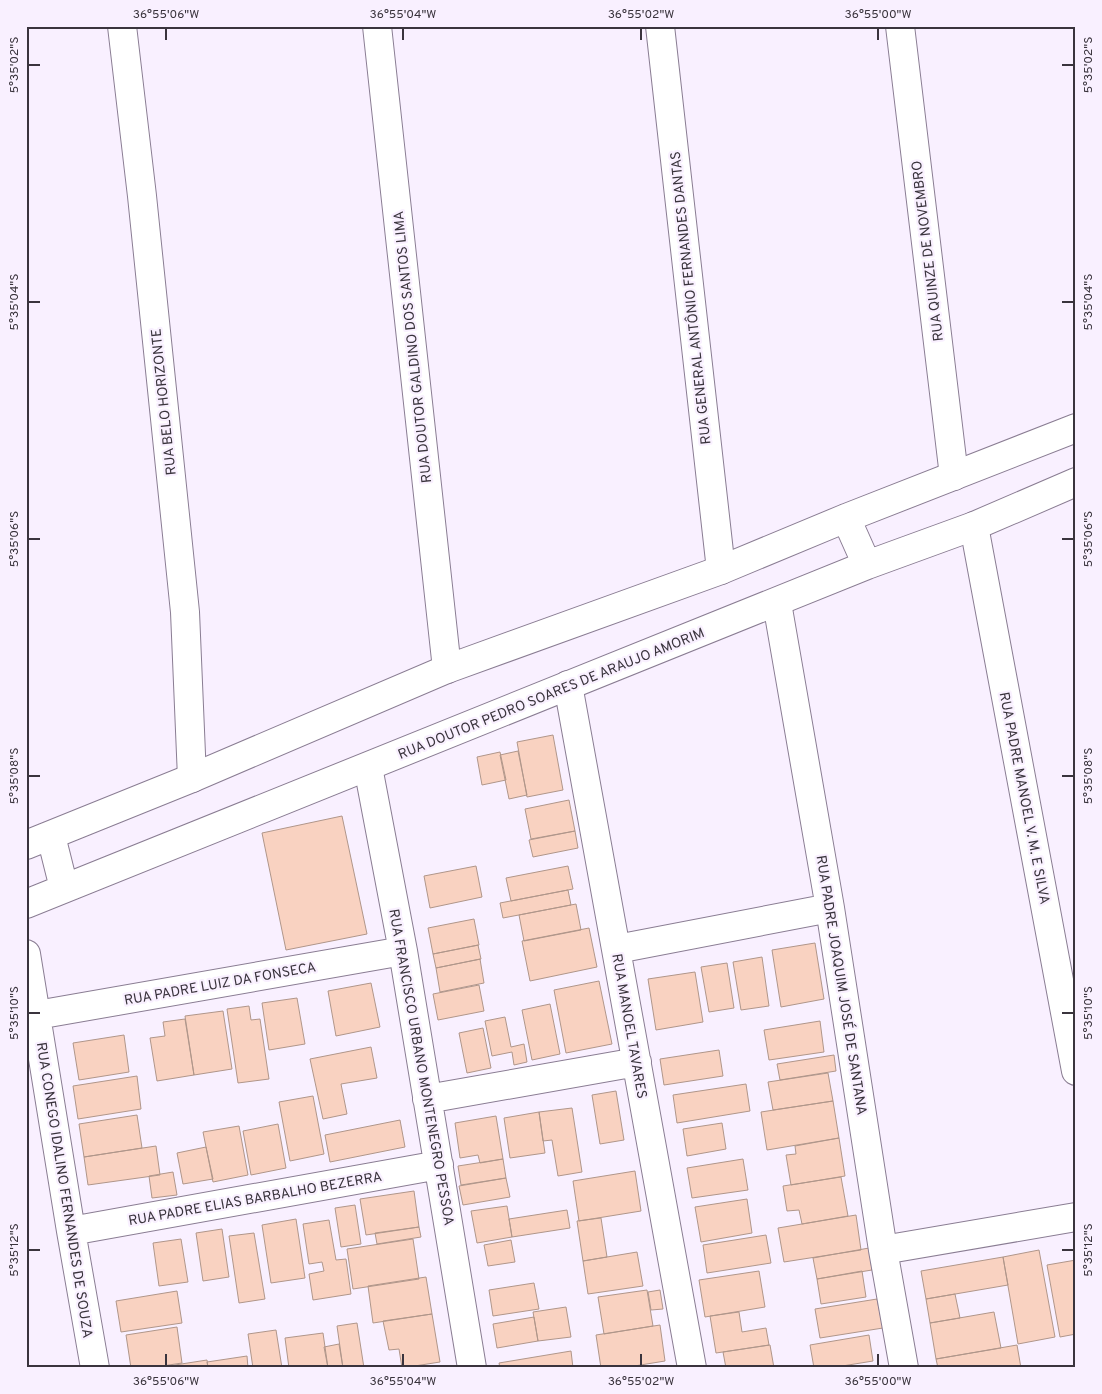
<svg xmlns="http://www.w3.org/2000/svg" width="1102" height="1394" viewBox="0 0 1102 1394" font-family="Overpass,sans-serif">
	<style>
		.building { fill: #f9d2c1; stroke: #b0968a }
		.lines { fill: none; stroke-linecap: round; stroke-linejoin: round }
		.street-casing { stroke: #8a7d93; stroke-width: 30 }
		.secondary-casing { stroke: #8a7d93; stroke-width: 30 }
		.street { stroke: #fff; stroke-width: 28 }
		.secondary { stroke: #fff; stroke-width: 28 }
		.ticks { fill: none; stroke: #3a343d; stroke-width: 2 }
		.labels { text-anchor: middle; stroke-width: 4.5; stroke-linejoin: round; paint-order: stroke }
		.street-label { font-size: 14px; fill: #3a343d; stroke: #f9f0ff }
		.neatline { fill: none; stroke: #3a343d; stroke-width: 2 }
		.ticks-label { font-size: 12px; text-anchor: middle; fill: #3a343d }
	</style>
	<rect width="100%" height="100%" fill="#f9f0ff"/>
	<path class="building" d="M553,735L563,790L527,797L517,742Z
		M518,751L527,795L509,799L500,755Z
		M500,752L506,780L482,785L477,757Z
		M569,800L575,831L531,839L525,809Z
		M342,816L367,934L286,950L262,833Z
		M575,831L578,848L533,857L529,840Z
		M476,866L482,897L430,908L424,876Z
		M568,866L573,889L511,901L506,878Z
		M568,890L571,905L503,918L500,903Z
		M576,904L581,930L524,941L519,915Z
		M474,919L479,945L433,954L428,928Z
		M589,928L597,967L530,981L522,941Z
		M815,943L824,999L781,1007L772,950Z
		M478,945L481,959L436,968L433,954Z
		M762,957L769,1006L741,1010L733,962Z
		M480,959L484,983L440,992L436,968Z
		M727,963L734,1008L709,1012L701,967Z
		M695,972L703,1022L656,1030L648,979Z
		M599,981L612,1044L566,1053L554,990Z
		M371,983L380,1027L336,1036L328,991Z
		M479,985L484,1011L438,1020L433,994Z
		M297,998L305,1044L269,1050L262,1003Z
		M550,1004L560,1054L532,1060L522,1010Z
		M249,1006L251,1020L260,1019L269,1079L238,1083L227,1009Z
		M223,1011L232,1069L194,1075L185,1016Z
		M505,1017L511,1047L524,1044L527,1062L514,1065L512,1052L492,1056L485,1021Z
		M185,1019L194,1075L157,1081L150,1038L165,1036L163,1022Z
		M820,1021L824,1052L769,1060L764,1030Z
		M483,1028L491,1068L467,1073L459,1033Z
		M124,1035L129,1072L79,1080L73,1043Z
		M371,1047L377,1078L341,1084L347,1114L323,1119L310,1059Z
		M719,1050L723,1076L664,1085L660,1059Z
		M834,1055L836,1071L780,1080L777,1064Z
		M828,1073L833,1101L773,1110L768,1082Z
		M137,1076L141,1109L78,1119L73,1086Z
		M746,1084L750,1111L677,1123L673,1095Z
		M616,1091L624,1140L600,1144L592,1095Z
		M313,1096L324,1154L290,1161L279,1102Z
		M833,1101L839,1138L767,1150L761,1112Z
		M572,1108L582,1172L558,1176L552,1140L543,1141L539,1112Z
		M539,1112L545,1153L510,1158L504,1118Z
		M137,1115L142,1148L84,1157L79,1124Z
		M496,1116L503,1159L480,1163L478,1155L460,1158L455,1123Z
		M400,1120L405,1147L330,1162L325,1135Z
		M722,1123L726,1149L687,1156L683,1129Z
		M278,1124L286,1168L251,1175L243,1131Z
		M239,1126L248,1175L213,1182L203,1132Z
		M839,1138L845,1176L791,1185L786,1155L796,1154L795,1146Z
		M156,1146L160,1175L88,1185L84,1157Z
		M206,1147L213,1179L183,1184L177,1153Z
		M503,1159L506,1178L461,1185L458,1166Z
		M743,1159L748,1190L692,1198L687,1168Z
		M635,1171L641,1211L579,1221L573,1181Z
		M173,1172L177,1195L152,1198L149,1176Z
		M841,1177L848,1216L802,1224L799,1210L787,1211L783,1186Z
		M506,1178L510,1197L463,1205L459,1186Z
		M414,1191L419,1227L366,1235L360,1199Z
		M747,1199L752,1233L701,1242L695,1207Z
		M355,1205L361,1244L341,1247L335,1208Z
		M507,1206L512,1237L477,1243L471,1211Z
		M567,1210L570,1228L512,1237L509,1219Z
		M856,1215L861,1250L784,1262L778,1228Z
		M601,1218L607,1257L583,1261L577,1221Z
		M296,1219L305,1278L271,1283L262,1225Z
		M329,1220L336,1260L346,1259L351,1294L313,1300L309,1274L324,1271L322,1262L309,1264L303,1224Z
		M419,1227L421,1237L377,1244L375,1233Z
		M222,1229L229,1277L203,1281L196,1233Z
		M254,1233L265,1299L239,1303L229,1236Z
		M766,1235L771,1263L707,1273L703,1245Z
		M181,1239L188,1282L159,1286L153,1243Z
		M413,1239L419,1279L353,1289L347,1249Z
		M511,1240L515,1262L488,1266L484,1245Z
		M869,1248L872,1270L817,1279L813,1258Z
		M1039,1250L1055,1337L1018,1344L1003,1257Z
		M637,1252L643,1286L588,1294L583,1261Z
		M1003,1257L1008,1285L926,1299L921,1271Z
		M1076,1260V1334L1060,1337L1047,1265Z
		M759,1271L765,1307L705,1317L699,1280Z
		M862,1271L866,1297L821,1304L817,1279Z
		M426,1277L432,1314L373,1323L368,1286Z
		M534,1283L539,1309L493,1316L489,1290Z
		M647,1290L653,1326L604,1334L598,1297Z
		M660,1290L663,1309L651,1310L648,1292Z
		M177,1291L182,1323L121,1332L116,1301Z
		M955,1294L960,1318L930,1323L926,1299Z
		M877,1299L883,1328L820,1338L815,1309Z
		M566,1307L571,1337L538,1341L533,1312Z
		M739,1312L742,1332L766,1328L769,1345L716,1353L710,1316Z
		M994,1312L1001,1348L936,1359L930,1323Z
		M432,1314L440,1362L402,1368L399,1349L389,1350L383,1321Z
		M534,1317L538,1341L497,1348L493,1324Z
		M357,1323L364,1368H343L337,1326Z
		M660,1325L665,1361L622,1368H601L596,1335Z
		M177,1327L182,1363L149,1368H131L126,1335Z
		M276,1330L282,1368H253L248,1334Z
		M323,1333L328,1368H289L285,1338Z
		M869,1335L873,1361L830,1368H814L810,1345Z
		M339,1344L343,1368H328L324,1347Z
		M770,1345L774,1368H726L723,1352Z
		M1017,1345L1021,1368H938L936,1359Z
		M571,1351L573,1368H500L499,1363Z
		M247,1356L248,1368H208L207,1362Z
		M207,1360L208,1368H163L162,1367Z"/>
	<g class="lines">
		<defs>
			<path id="street" d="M122,26L142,196L185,612L192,778
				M377,26L447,669
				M660,26L721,570
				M900,26L954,476
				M974,526L1076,1071
				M777,603L830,908L883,1250L904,1368
				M568,685L692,1368
				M368,767L403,951L472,1368
				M617,949L830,908
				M26,954L71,1231L95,1368
				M37,1015L403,951
				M427,1099L637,1062
				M71,1231L439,1165
				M883,1250L1076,1217"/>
			<path id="secondary" d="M846,518L867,565
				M51,836L64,888
				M26,845L192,778L447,669L721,570L846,518L1076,428
				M26,904L867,565L974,526L1076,482"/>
		</defs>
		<use href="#street" class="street-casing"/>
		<use href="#secondary" class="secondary-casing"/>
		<use href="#street" class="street"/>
		<use href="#secondary" class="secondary"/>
	</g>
	<path class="ticks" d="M166,28V40M403,28V40M641,28V40M878,28V40M28,65H40M1062,65H1074M28,302H40M1062,302H1074M28,539H40M1062,539H1074M28,776H40M1062,776H1074M28,1013H40M1062,1013H1074M28,1250H40M1062,1250H1074M166,1354V1366M403,1354V1366M641,1354V1366M878,1354V1366"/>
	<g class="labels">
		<g class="street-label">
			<text transform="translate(927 251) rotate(-97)" y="5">RUA QUINZE DE NOVEMBRO</text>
			<text transform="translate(690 298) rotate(-96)" y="5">RUA GENERAL ANTÔNIO FERNANDES DANTAS</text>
			<text transform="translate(412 347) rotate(-96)" y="5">RUA DOUTOR GALDINO DOS SANTOS LIMA</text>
			<text transform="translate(163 402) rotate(-96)" y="5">RUA BELO HORIZONTE</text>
			<text transform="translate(551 693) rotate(-22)" y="5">RUA DOUTOR PEDRO SOARES DE ARAUJO AMORIM</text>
			<text transform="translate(1025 798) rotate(79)" y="5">RUA PADRE MANOEL V. M. E SILVA</text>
			<text transform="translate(220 983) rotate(-10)" y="5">RUA PADRE LUIZ DA FONSECA</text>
			<text transform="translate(842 985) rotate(81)" y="5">RUA PADRE JOAQUIM JOSÉ DE SANTANA</text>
			<text transform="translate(630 1026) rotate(80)" y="5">RUA MANOEL TAVARES</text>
			<text transform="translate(422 1067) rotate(80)" y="5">RUA FRANCISCO URBANO MONTENEGRO PESSOA</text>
			<text transform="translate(65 1190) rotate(81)" y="5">RUA CONEGO IDALINO FERNANDES DE SOUZA</text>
			<text transform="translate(255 1198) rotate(-10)" y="5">RUA PADRE ELIAS BARBALHO BEZERRA</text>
		</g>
	</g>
	<rect width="1102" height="1394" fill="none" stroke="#f9f0ff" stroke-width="55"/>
	<rect x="28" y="28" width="1046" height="1338" class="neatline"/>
	<g class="ticks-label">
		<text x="166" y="18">36°55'06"W</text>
		<text x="403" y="18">36°55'04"W</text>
		<text x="641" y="18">36°55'02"W</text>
		<text x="878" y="18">36°55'00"W</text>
		<text transform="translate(14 65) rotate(-90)" y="4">5°35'02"S</text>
		<text transform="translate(1088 65) rotate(-90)" y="4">5°35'02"S</text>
		<text transform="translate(14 302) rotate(-90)" y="4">5°35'04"S</text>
		<text transform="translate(1088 302) rotate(-90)" y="4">5°35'04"S</text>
		<text transform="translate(14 539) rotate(-90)" y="4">5°35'06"S</text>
		<text transform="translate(1088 539) rotate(-90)" y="4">5°35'06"S</text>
		<text transform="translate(14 776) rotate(-90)" y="4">5°35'08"S</text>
		<text transform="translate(1088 776) rotate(-90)" y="4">5°35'08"S</text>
		<text transform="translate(14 1013) rotate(-90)" y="4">5°35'10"S</text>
		<text transform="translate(1088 1013) rotate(-90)" y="4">5°35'10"S</text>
		<text transform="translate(14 1250) rotate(-90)" y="4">5°35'12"S</text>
		<text transform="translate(1088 1250) rotate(-90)" y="4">5°35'12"S</text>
		<text x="166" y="1385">36°55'06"W</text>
		<text x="403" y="1385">36°55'04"W</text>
		<text x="641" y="1385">36°55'02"W</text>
		<text x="878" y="1385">36°55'00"W</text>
	</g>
</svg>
